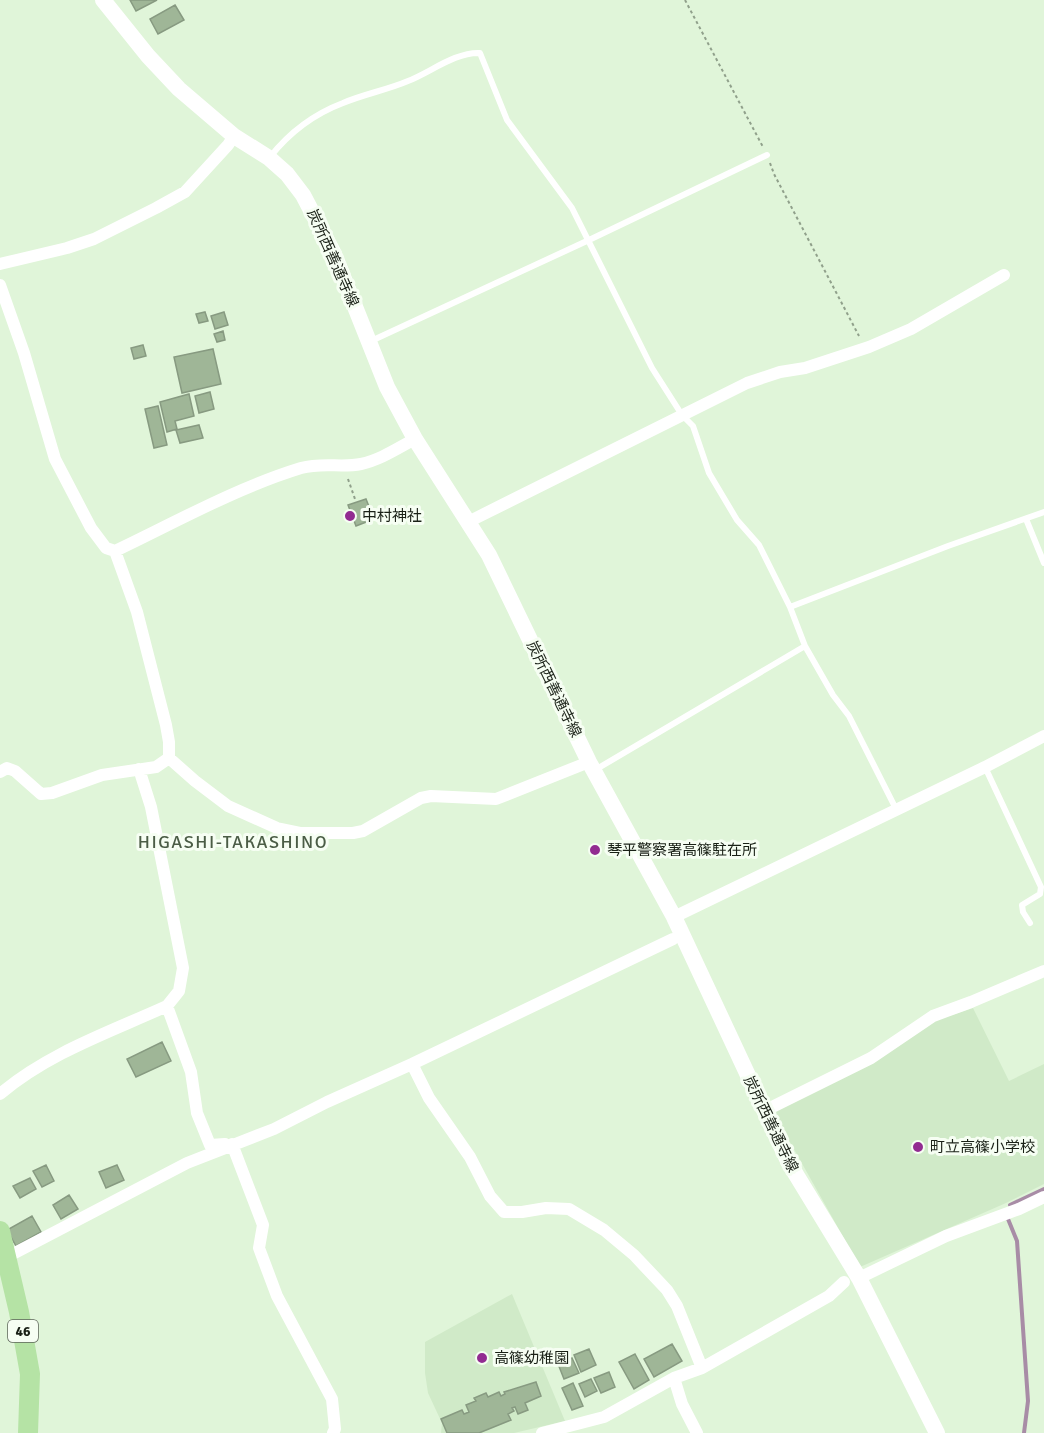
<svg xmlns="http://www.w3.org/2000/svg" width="1044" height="1433" viewBox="0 0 1044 1433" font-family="Signika,'Noto Sans JP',sans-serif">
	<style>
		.built { fill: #d0eac8 }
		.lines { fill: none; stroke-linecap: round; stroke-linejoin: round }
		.stream { stroke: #a88ca6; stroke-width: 4 }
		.building { fill: #9fb697; stroke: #879a81; stroke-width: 1.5 }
		.path { stroke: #90a08b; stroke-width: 2; stroke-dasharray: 3 3; stroke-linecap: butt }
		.service { stroke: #fff; stroke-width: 6 }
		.minor { stroke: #fff; stroke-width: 12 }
		.secondary { stroke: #fff; stroke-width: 16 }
		.primary { stroke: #b5e3a5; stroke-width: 20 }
		.poi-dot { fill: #922b91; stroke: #f6fef3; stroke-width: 2 }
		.labels { text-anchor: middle; stroke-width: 6; stroke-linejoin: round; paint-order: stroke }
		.shield { fill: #f6fef3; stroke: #5b6358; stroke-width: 1.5 }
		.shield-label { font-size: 14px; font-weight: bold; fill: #192016 }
		.street-label { font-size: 15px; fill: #192016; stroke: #f6fef3 }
		.poi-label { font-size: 15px; fill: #192016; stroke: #f6fef3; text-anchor: start }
		.quarter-label { font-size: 18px; letter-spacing: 1.5px; fill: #4b5d46; stroke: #f6fef3 }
	</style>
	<rect width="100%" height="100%" fill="#e0f5d9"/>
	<path class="built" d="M973,1008L1009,1081L1044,1064V1184L1006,1203L860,1267L772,1110L937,1020Z
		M512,1294L565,1421L514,1433H441L442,1423L428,1393L425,1373V1342Z"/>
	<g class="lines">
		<path class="stream" d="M1010,1205L1044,1189
			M1008,1219L1017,1241L1028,1401L1024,1433"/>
	</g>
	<path class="building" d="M130,0H157L136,11Z
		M175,5L184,20L158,34L150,19Z
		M205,312L208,321L199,323L196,314Z
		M224,312L228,325L215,329L211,316Z
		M223,331L225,340L217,342L214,334Z
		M143,345L146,356L134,359L131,348Z
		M213,349L221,384L182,393L174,357Z
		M210,392L214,409L199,413L195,396Z
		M189,394L194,416L175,421L177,429L167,432L160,402Z
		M158,406L167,445L154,448L145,409Z
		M199,425L203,438L180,443L176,430Z
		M366,499L374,519L356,526L348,505Z
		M162,1042L171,1061L136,1077L127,1059Z
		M46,1165L54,1181L42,1187L33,1171Z
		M117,1165L124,1180L106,1188L99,1172Z
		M30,1178L36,1189L20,1198L13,1186Z
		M69,1195L78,1209L61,1219L53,1205Z
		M32,1216L41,1232L16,1246L7,1230Z
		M672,1344L682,1361L654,1377L644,1359Z
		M589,1349L596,1365L581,1372L574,1355Z
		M635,1354L649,1380L634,1389L619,1362Z
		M572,1358L579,1373L564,1379L558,1364Z
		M609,1372L615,1387L601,1393L594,1378Z
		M591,1379L597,1391L585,1397L579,1384Z
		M536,1382L541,1396L525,1403L528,1410L518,1414L515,1407L512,1408L514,1411L508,1414L511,1420L479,1433H447L441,1419L462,1410L464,1414L469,1412L466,1405L476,1401L474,1398L486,1393L488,1397L499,1392L501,1396L505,1394L504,1392Z
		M573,1383L583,1406L572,1410L562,1388Z"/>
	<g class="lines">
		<path class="path" d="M685,0L763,147
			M770,163L774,174L859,336
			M348,479L355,499"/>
		<path class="service" d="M270,157C289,133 314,114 343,103C364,94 387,90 408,81C431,72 455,52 480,53L507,120L572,208L652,368L682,415L693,426L709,473L737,520L759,545L790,607
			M371,341L589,240L767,155
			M1026,519L1044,563
			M985,767L1041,887L1040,894L1022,905L1023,912L1030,923
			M595,770L805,646
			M896,809L849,716L833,695L805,646L790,607L948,546L1044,512"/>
		<path class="minor" d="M0,264L67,248L94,239L156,208L185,192L228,145L234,136
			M0,285L24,353L55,459L91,528L106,548L115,551C176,522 236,488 301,468C323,462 341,468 361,464C380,460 398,448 415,439
			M468,522L747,383L780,372L805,368L869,347L911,329L1004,275
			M115,551L137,612L166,725L169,742V758L195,781L228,806L277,828L301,833H353L363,831L421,798L431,796L496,799L589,762
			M139,769L151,807L183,968L179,991L167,1006L191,1072L197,1113L210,1145L225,1144
			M0,772L7,768L15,771L41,794L52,793L102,775L156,767L169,758
			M674,917L985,767L1044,736
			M412,1064L429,1098L470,1157L490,1196L504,1212H522L546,1208L569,1209L604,1230L634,1255L667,1290L677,1306L702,1368
			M0,1094C48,1053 110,1032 167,1006
			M764,1111L871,1058L933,1016L971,1002L1044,971
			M232,1144L263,1225L259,1248L277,1296L332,1399L335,1429L333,1433
			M1,1262L7,1257L187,1163L274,1129L327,1102L412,1064L673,939
			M859,1278L946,1236L1019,1209L1044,1197
			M674,1378L682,1404L697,1433
			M542,1433L604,1417L674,1378L702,1368L829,1296L844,1282"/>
		<path class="secondary" d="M103,0L148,56L179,89L234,136L269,158L287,174L303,195L334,254L387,387L415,439L489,555L589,762L674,917L789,1163L859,1278L937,1433"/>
		<path class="primary" d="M0,1231L19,1312L30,1374L28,1433"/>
	</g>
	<g class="poi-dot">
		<circle cx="350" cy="516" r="6"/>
		<circle cx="595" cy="850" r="6"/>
		<circle cx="918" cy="1147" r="6"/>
		<circle cx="482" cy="1358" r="6"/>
	</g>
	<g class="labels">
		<rect class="shield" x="8" y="1320" width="30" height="22" rx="4.5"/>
		<g class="shield-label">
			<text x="23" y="1336">46</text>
		</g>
		<g class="street-label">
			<text transform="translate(333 258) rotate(66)" y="5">炭所西善通寺線</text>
			<text transform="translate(554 689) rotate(64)" y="5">炭所西善通寺線</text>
			<text transform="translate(771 1124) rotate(64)" y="5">炭所西善通寺線</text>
		</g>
		<g class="poi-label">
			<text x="362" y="521">中村神社</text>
			<text x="607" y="855">琴平警察署高篠駐在所</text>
			<text x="930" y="1152">町立高篠小学校</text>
			<text x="494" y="1363">高篠幼稚園</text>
		</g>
		<g class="quarter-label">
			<text x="233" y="848">HIGASHI-TAKASHINO</text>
		</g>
	</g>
</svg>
